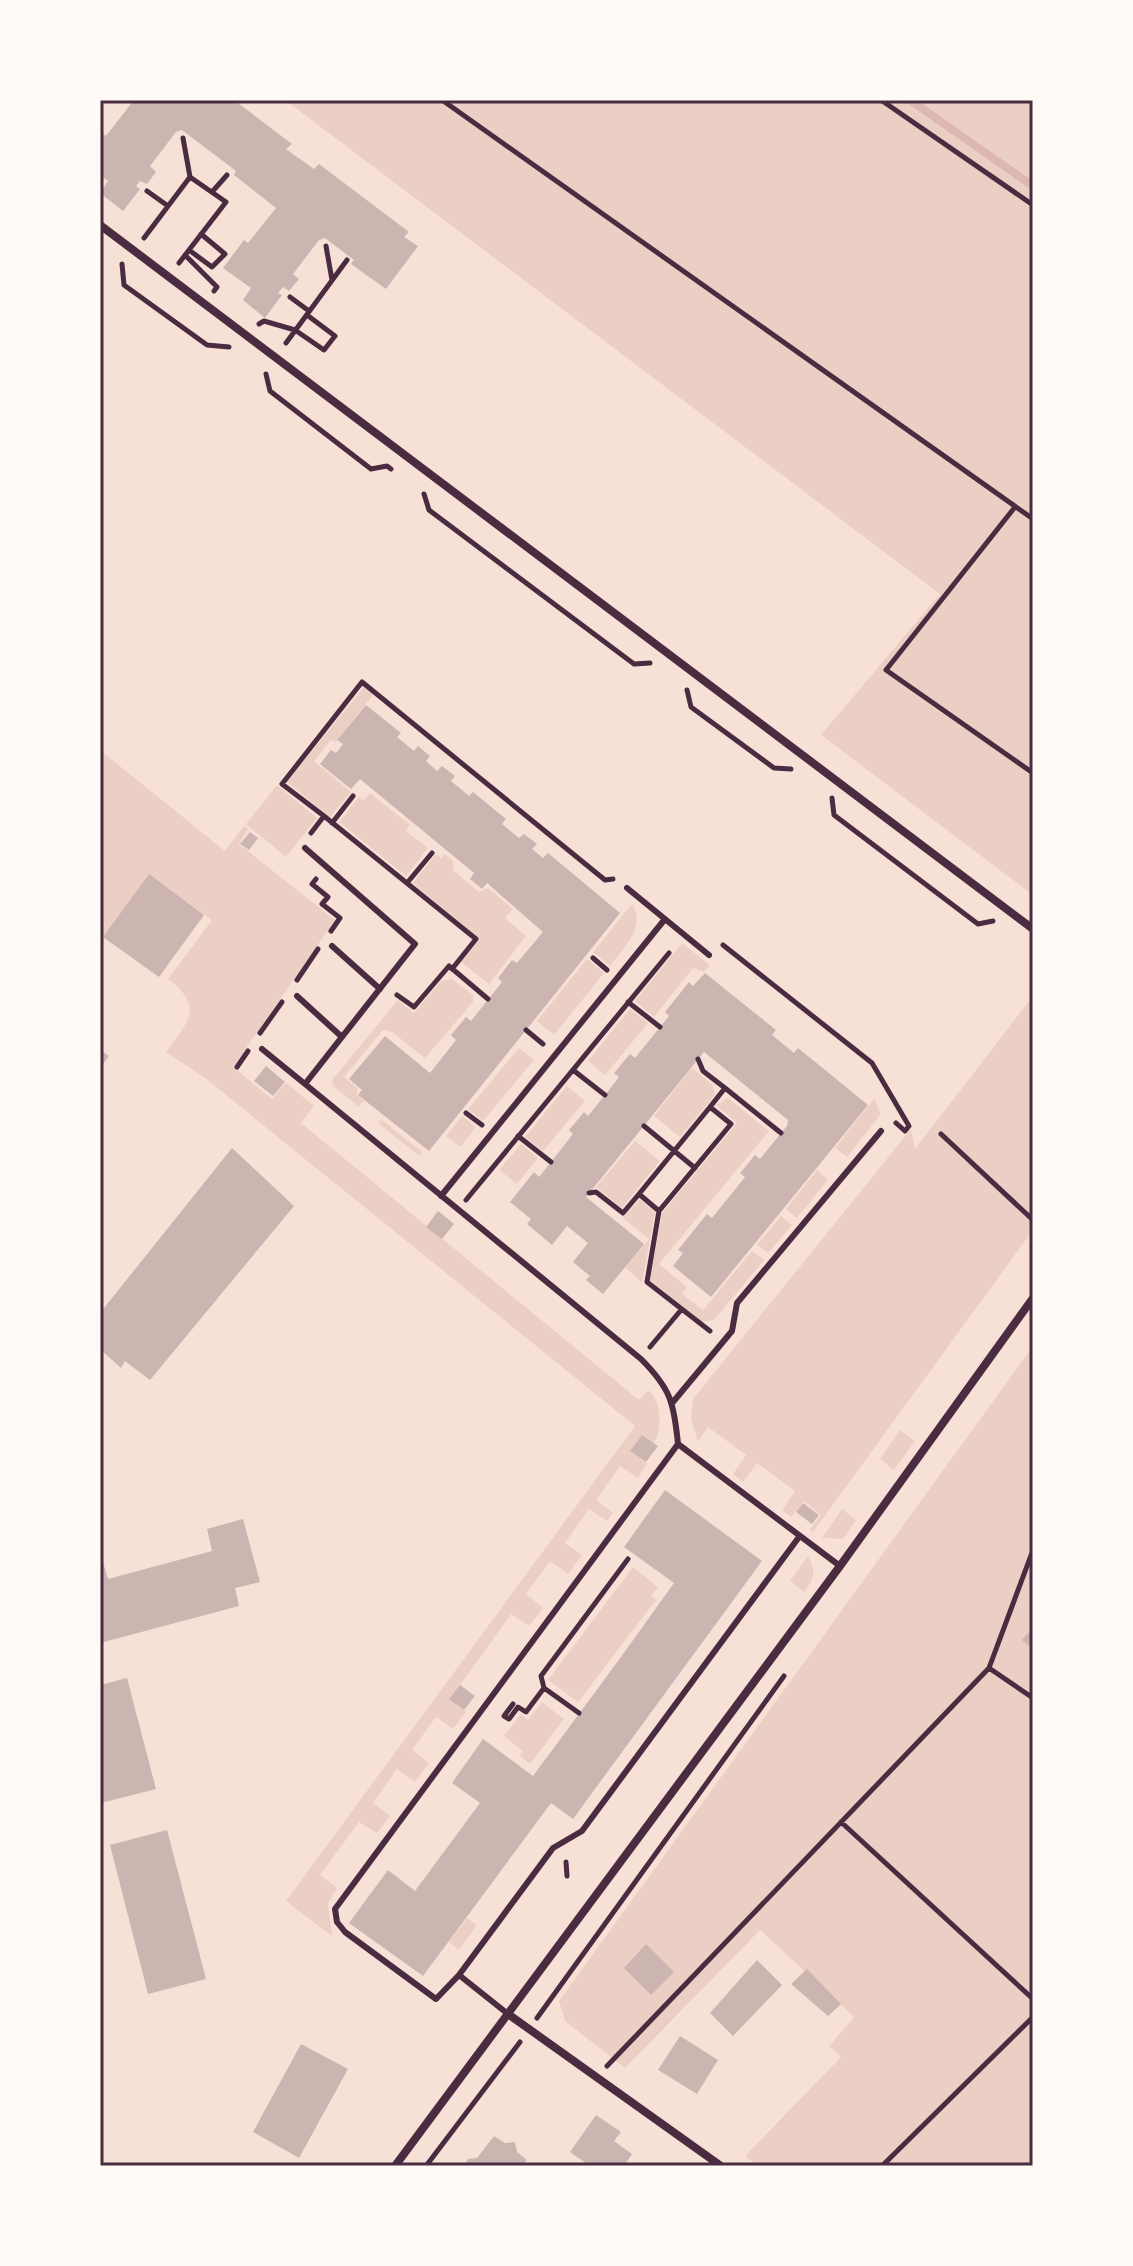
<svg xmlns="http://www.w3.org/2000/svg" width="1133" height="2266" viewBox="0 0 1133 2266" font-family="Figtree,sans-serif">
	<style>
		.green { fill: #ebcfc5 }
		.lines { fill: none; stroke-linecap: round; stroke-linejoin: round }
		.stream { stroke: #dcb8b0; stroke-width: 8 }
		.building { fill: #ccb4b1 }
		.path { stroke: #4a2c40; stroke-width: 5 }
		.service { stroke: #4a2c40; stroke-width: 6 }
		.minor { stroke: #4a2c40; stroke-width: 8 }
		.neatline { fill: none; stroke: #4a2c40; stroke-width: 3 }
	</style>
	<rect width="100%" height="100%" fill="#f7e1d7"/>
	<path class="green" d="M285,100H1033V895L821,735L940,594Z
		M364,687L373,695L335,742L331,740L314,761L351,792L330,817L287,782Z
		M100,750L225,851L244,826L248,829L239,844L335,920L233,1067L272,1099L286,1083L314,1106L301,1123L639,1400L648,1390C662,1402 663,1428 654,1443L642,1435L631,1451L647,1464L638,1478L620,1466L596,1500L613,1513L607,1521L589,1509L565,1543L582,1555L568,1574L550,1561L526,1594L543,1608L529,1626L511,1614L450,1699L466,1712L453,1729L436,1717L412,1750L429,1763L415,1782L397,1769L373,1803L390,1816L377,1833L359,1822L320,1875L337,1888L328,1903L332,1936L286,1901L635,1426L205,1078L166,1052C189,1020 205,1008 168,979L212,920L149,875L100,943Z
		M277,785L317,818L286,857L246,824Z
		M370,793L410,825L406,831L428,848L406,876L339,822L359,797L364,800Z
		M436,854L441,858L445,854L453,861V870L479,892L488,888L513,909L505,918L526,936L489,984L461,962L480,939L413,883Z
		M632,904C647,927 623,948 610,966L593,952Z
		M682,943L710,965L704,972L693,968L654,1017L635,1001Z
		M587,959L604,973L554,1035L537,1021Z
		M452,979L473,995V1002L425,1058L392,1032L383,1030L344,1077L357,1088V1095L364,1101L359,1107L333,1086L332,1080L398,1000L414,1013L441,981Z
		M1033,996V1230L813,1532L810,1530L821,1515L804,1501L791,1517L782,1510L795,1491L757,1463L743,1482L733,1474L746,1455L708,1427L698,1442L691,1419L693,1399L911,1129L915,1149Z
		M630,1009L648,1023L605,1075L588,1061Z
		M519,1048L534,1060L483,1121L468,1109Z
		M692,1068L713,1085L715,1095L680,1137L654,1116Z
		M567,1086L585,1101L543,1151L525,1137Z
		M728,1098L769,1131L659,1264L687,1287L682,1294L703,1310L752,1251L764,1260L714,1320L702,1322L650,1280L662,1213L737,1123L716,1105Z
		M874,1099L881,1114L847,1157L835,1148Z
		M462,1116L476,1127L460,1147L446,1136Z
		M381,1119L422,1152L419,1156L378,1123Z
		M635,1141L660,1161L622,1208L596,1187Z
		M521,1144L538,1158L517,1184L499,1170Z
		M817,1170L828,1180L797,1218L786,1209Z
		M640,1199L655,1212L642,1283L625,1267L649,1239L623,1218Z
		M781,1216L792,1225L768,1253L757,1245Z
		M1033,1346V2158L1025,2166H758L745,2156L841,2057L829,2046L854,2017L760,1930L625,2068L565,2021L559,2001Z
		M900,1430L915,1441L894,1470L880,1459Z
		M842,1509L856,1520L843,1539L822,1538Z
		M808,1556C816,1571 815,1579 804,1592L790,1581Z
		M633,1567L658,1587L651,1596L656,1600L578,1702L548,1680Z
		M542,1702L564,1719L530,1764L520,1756L523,1751L504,1736L521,1714L528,1720Z
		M467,1918L477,1925L459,1950L449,1942Z"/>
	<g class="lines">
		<path class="stream" d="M910,100L1033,186"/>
	</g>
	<path class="building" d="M134,100H234L292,144L286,149L314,169L319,164L409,232L404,237L418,246L386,289L351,264L354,260L325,238L319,240L293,274L299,279L289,291L283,287L278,293L282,295L265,318L243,300L251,288L223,268L244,240L248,243L276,208L234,175L236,171L182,130L176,132L150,166L156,172L147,184L140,181L136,186L140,189L123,211L100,193L108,181L100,175V132L106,136Z
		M366,705L401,733L397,737L414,751L418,746L430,756L426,761L437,771L442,766L455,776L451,781L469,796L473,792L506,819L502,824L519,838L524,834L537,844L532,849L543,858L548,853L620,913L429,1151L358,1095L362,1090L349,1079L385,1036L430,1073L456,1040L451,1035L466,1017L471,1021L502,982L498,978L512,960L517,963L543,932L487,883L482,889L470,879L474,873L360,779L351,789L320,764L331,750L336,753L343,744L337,740Z
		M250,832L258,838L249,850L240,844Z
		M149,874L204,915L159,977L103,937Z
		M705,973L776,1030L772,1035L794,1053L798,1048L868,1105L711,1297L673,1266L683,1253L678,1250L707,1214L712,1218L745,1177L740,1173L755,1155L760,1159L787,1126L788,1120L704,1052L586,1197L644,1244L603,1294L586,1280L590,1276L573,1262L588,1243L567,1226L552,1245L527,1224L531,1219L510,1202L534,1172L539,1177L551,1162L573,1134L569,1130L584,1112L588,1116L605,1095L619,1077L614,1073L630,1054L635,1058L669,1016L665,1012L689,982L693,986Z
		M100,1050L109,1056L100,1068Z
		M266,1066L285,1082L273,1096L254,1081Z
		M232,1148L294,1206L150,1380L125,1361L121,1368L100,1349V1313Z
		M438,1211L454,1224L442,1239L426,1227Z
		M642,1435L658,1446L646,1462L630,1451Z
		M665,1490L762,1561L573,1819L551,1803L423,1976L349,1923L388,1870L415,1891L480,1803L452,1783L483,1739L533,1776L621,1657L674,1583L624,1547Z
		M803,1503L819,1515L812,1524L796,1512Z
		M243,1519L260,1582L235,1588L239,1606L100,1643V1552L108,1579L212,1551L207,1529Z
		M1033,1628V1649L1022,1640Z
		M127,1678L156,1789L101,1803L100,1685Z
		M460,1685L475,1696L464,1710L449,1699Z
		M167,1830L206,1979L148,1994L110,1845Z
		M646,1944L674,1972L651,1995L624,1968Z
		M757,1960L782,1985L733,2036L710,2013Z
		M807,1969L841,2004L828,2016L791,1984Z
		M680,2036L718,2060L697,2094L658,2070Z
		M301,2044L348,2069L299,2158L253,2132Z
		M596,2115L621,2132L614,2141L632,2154L624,2166H590L570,2152Z
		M494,2136L505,2143L515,2142L517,2152L527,2160L522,2166H464L468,2159L477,2158Z"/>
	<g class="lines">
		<path class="path" d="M442,100L1033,519
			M881,100L1033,205
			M147,191L168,206
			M212,192L227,175
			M144,238L190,177L183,138
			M326,246L332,280
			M189,250L212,267L225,254L201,234
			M185,255L217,287L214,291
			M179,263L226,202L190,177
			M122,264L124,285L207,345L229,347
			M290,297L309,311
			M259,324L264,321L295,330L324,350L335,336L307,315
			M286,343L347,260
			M266,374L270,391L371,469L387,466L391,469
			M424,494L429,510L634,664L650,663
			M1015,507L886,670L1033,773
			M687,690L691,707L774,768L791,769
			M832,798L834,815L978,924L993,921
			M324,816L476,939L452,969
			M332,823L353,796
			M311,833L324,816L282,784L362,682L605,880L613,879
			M316,879L312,884L328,897L322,904L340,918L331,931
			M407,883L432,853
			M723,945L872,1063L909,1126L905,1131L896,1123
			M593,958L607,970
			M297,980L318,949
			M397,995L414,1007L449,966L488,999
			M628,1002L660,1027
			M526,1030L543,1044
			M260,1033L282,1002
			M237,1067L248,1051
			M573,1070L605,1095
			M725,1088L781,1133
			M466,1113L482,1125
			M644,1126L695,1168
			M941,1134L1033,1220
			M518,1136L551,1162
			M589,1193L596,1192L623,1213L639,1194L659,1211L647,1282L710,1331
			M639,1194L710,1107
			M466,1200L669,953
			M659,1211L731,1124L710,1107L725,1088L703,1071L698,1059
			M650,1347L681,1310
			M989,1668L1033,1698
			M513,1704L504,1716L509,1719L518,1707L526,1712L544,1688
			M579,1713L544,1688L541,1676L628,1559
			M841,1822L1033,1999
			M566,1862L567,1876
			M537,2018L784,1676
			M607,2066L989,1668L1033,1550
			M426,2166L520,2042
			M882,2166L1033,2017"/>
		<path class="service" d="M305,848L415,944L305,1084L641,1359C671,1389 674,1403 678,1444L840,1566
			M627,888L709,955
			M332,946L380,989
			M297,996L342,1037
			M262,1049L305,1084
			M441,1196L665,919
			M673,1402L732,1331L737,1303L881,1131
			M459,1975L553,1848L582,1831L799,1537
			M508,2014L459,1975L436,1999L345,1932L337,1922L335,1909L678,1444"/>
		<path class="minor" d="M100,225L1033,929
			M508,2014L721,2166
			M395,2166L840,1566L1033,1298"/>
	</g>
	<rect width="1133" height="2266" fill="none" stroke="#fffaf5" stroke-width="204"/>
	<rect x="102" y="102" width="929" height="2062" class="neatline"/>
</svg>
